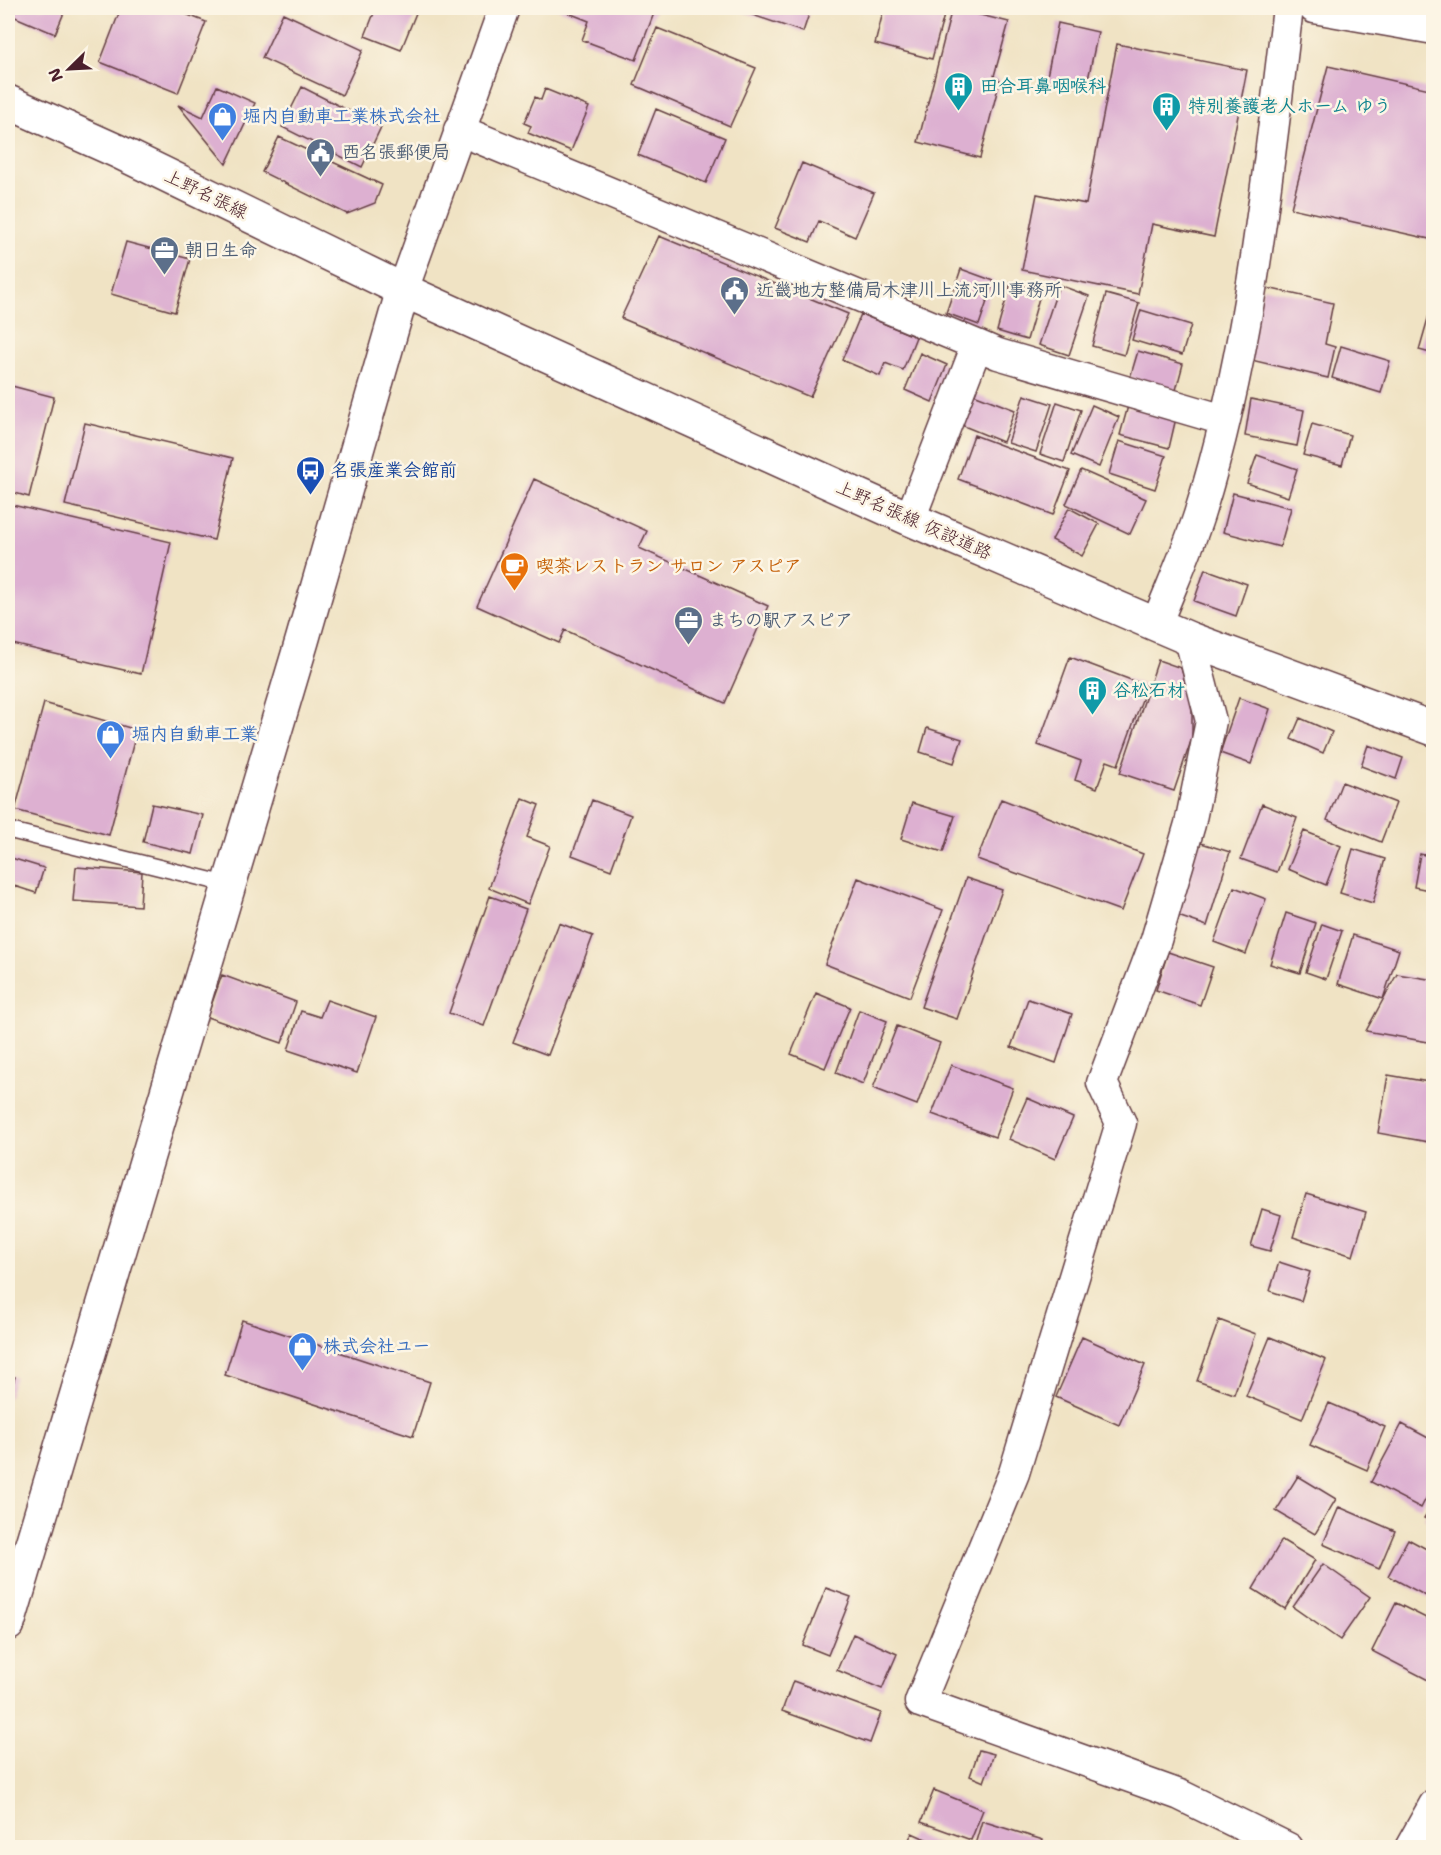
<svg xmlns="http://www.w3.org/2000/svg" width="1441" height="1855" viewBox="0 0 1441 1855" font-family="'Shantell Sans','Klee One',sans-serif">
	<style>
		.building { fill: #ddb0d1 }
		.lines { fill: none; stroke-linecap: round; stroke-linejoin: round }
		.lane-casing { stroke: #633c42; stroke-width: 18 }
		.street-casing { stroke: #633c42; stroke-width: 33 }
		.secondary-casing { stroke: #633c42; stroke-width: 36 }
		.primary-casing { stroke: #633c42; stroke-width: 36 }
		.lane { stroke: #fff; stroke-width: 15 }
		.street { stroke: #fff; stroke-width: 30 }
		.secondary { stroke: #fff; stroke-width: 33 }
		.primary { stroke: #fff; stroke-width: 33 }
		.labels { text-anchor: middle; stroke-width: 5; stroke-linejoin: round; paint-order: stroke }
		.culture-label { font-size: 18px; font-weight: bold; fill: #0d838f; stroke: #fcf5e5; text-anchor: start }
		.shop-label { font-size: 18px; font-weight: bold; fill: #366cbe; stroke: #fcf5e5; text-anchor: start }
		.service-label { font-size: 18px; font-weight: bold; fill: #4e5e75; stroke: #fcf5e5; text-anchor: start }
		.street-label { font-size: 18px; fill: #4a1f2b; stroke: #fcf5e5 }
		.transit-label { font-size: 18px; font-weight: bold; fill: #164399; stroke: #fcf5e5; text-anchor: start }
		.food-label { font-size: 18px; font-weight: bold; fill: #c56008; stroke: #fcf5e5; text-anchor: start }
	</style>
	<rect width="100%" height="100%" fill="#fcf5e5"/>
	<filter id="ink" filterUnits="userSpaceOnUse"><feTurbulence type="fractalNoise" baseFrequency=".0167" numOctaves="2"/><feDisplacementMap in="SourceGraphic" scale="12" xChannelSelector="R" yChannelSelector="G"/><feConvolveMatrix kernelMatrix="1 2 1 2 8 2 1 2 1" color-interpolation-filters="sRGB"/></filter>
	<filter id="wash" filterUnits="userSpaceOnUse"><feTurbulence type="fractalNoise" baseFrequency=".008" numOctaves="4" result="noise"/><feDisplacementMap in="SourceGraphic" scale="24" xChannelSelector="R" yChannelSelector="G"/><feGaussianBlur stdDeviation="1.35" result="paint"/><feColorMatrix in="noise" values="0 0 0 0 0 0 0 0 0 0 0 0 0 0 0 0 0 1.4 0 .05"/><feComposite in="paint" operator="in"/></filter>
	<g filter="url(#wash)">
		<rect width="100%" height="100%" fill="#f0e3c4"/>
		<g id="blocks">
			<path class="building" d="M8,8H66L55,34L8,14Z
				M121,8H170L206,22L178,93L100,62Z
				M376,8H418L401,50L365,36Z
				M556,8H656L636,60L582,40L589,21Z
				M732,8H811L803,32Z
				M884,8H946L932,59L875,44Z
				M952,8L1009,22L994,76L1000,80L980,158L918,142Z
				M283,13L363,50L342,95L262,58Z
				M1058,23L1098,32L1086,89L1046,81Z
				M657,28L756,68L730,126L634,85Z
				M1117,44L1247,70L1214,237L1152,224L1138,294L1022,270L1037,194L1086,204Z
				M1328,66L1434,90V240L1291,208Z
				M217,86L255,103L226,164L178,105L203,117Z
				M302,87L381,127L362,167L282,127Z
				M545,89L589,107L571,151L528,133L531,126L524,123L535,97L541,100Z
				M656,109L725,138L706,183L638,155Z
				M279,137L382,185L375,203L347,214L262,172Z
				M802,163L874,193L855,237L819,221L810,242L775,228Z
				M659,236L848,314L810,397L621,318Z
				M126,242L190,259L175,312L111,294Z
				M961,269L994,281L979,325L946,313Z
				M1011,282L1041,291L1027,340L997,331Z
				M1059,285L1089,296L1069,355L1039,345Z
				M1263,287L1333,303L1325,344L1335,347L1328,378L1247,359Z
				M1106,294L1139,303L1124,355L1092,346Z
				M1141,310L1191,325L1182,355L1132,340Z
				M861,314L916,337L903,370L885,363L880,376L842,360Z
				M1429,315L1434,317V354L1419,350Z
				M1341,346L1390,361L1381,393L1332,378Z
				M1138,351L1183,364L1176,390L1130,378Z
				M920,353L947,365L932,402L905,390Z
				M8,385L54,397L29,497L8,491Z
				M971,393L1015,410L1003,442L959,424Z
				M1024,395L1052,404L1036,452L1008,443Z
				M1251,399L1304,410L1297,446L1245,436Z
				M1057,402L1081,410L1064,462L1040,454Z
				M1092,405L1119,417L1099,467L1071,455Z
				M1128,406L1176,418L1169,448L1120,435Z
				M85,423L233,458L214,540L65,505Z
				M1312,424L1350,435L1342,465L1303,455Z
				M974,435L1070,471L1053,515L958,479Z
				M1119,441L1166,456L1155,489L1109,474Z
				M1257,455L1297,469L1288,497L1247,483Z
				M1081,470L1146,499L1130,534L1066,504Z
				M534,479L647,531L639,548L768,606L725,703L565,630L559,643L477,606Z
				M1233,493L1291,508L1280,547L1223,532Z
				M8,504L171,542L141,674L8,643Z
				M1069,508L1099,524L1082,556L1052,540Z
				M1205,569L1247,584L1236,616L1194,601Z
				M1070,657L1147,686L1118,765L1107,761L1097,788L1075,780L1081,761L1038,745Z
				M1158,660L1181,668L1192,706V738L1174,791L1120,773Z
				M1239,698L1270,709L1251,764L1220,753Z
				M44,703L137,730L109,835L15,810Z
				M1300,718L1332,732L1323,753L1291,739Z
				M927,728L962,739L954,763L920,752Z
				M1368,745L1403,758L1396,779L1361,766Z
				M1342,782L1396,803L1381,842L1327,820Z
				M522,798L539,805L527,837L550,846L528,904L489,888Z
				M1001,799L1143,854L1121,911L977,859Z
				M592,800L631,815L611,870L572,855Z
				M912,803L955,816L943,852L901,839Z
				M152,804L203,815L193,854L143,842Z
				M1262,804L1297,818L1277,872L1241,859Z
				M1304,831L1341,846L1326,885L1288,869Z
				M1198,842L1230,852L1207,926L1175,915Z
				M1353,849L1385,859L1373,903L1340,893Z
				M1420,854L1434,857V891L1414,887Z
				M8,857L44,868L36,893L8,884Z
				M76,867L142,872L140,906L73,901Z
				M858,878L943,910L910,997L825,964Z
				M966,878L1002,890L957,1019L921,1007Z
				M1234,887L1266,899L1246,954L1214,942Z
				M490,896L526,909L484,1026L449,1013Z
				M1286,913L1316,923L1300,973L1270,964Z
				M559,923L593,936L548,1055L513,1042Z
				M1322,924L1342,931L1326,979L1306,972Z
				M1353,935L1399,950L1383,999L1338,984Z
				M1168,952L1213,967L1200,1005L1156,990Z
				M1397,974L1434,980V1043L1366,1031Z
				M222,975L296,1002L282,1043L207,1017Z
				M816,993L850,1007L825,1068L791,1054Z
				M1028,999L1072,1014L1056,1063L1011,1047Z
				M327,1000L376,1017L357,1073L288,1050L301,1011L320,1017Z
				M859,1010L887,1021L863,1084L836,1073Z
				M897,1026L940,1043L917,1105L873,1088Z
				M951,1065L1013,1088L995,1137L932,1114Z
				M1388,1075L1434,1083V1143L1378,1133Z
				M1027,1098L1073,1118L1055,1159L1009,1139Z
				M1306,1194L1366,1212L1353,1256L1293,1237Z
				M1262,1209L1281,1215L1270,1251L1251,1246Z
				M1279,1262L1310,1272L1301,1301L1270,1291Z
				M242,1320L430,1382L413,1436L225,1375Z
				M1219,1320L1256,1334L1234,1394L1197,1381Z
				M1082,1337L1145,1365L1119,1425L1056,1397Z
				M1270,1337L1326,1360L1302,1419L1246,1396Z
				M8,1375L15,1377L8,1399Z
				M1329,1403L1385,1427L1367,1470L1310,1445Z
				M1402,1424L1434,1441V1483L1421,1508L1371,1482Z
				M1298,1476L1336,1499L1315,1534L1276,1511Z
				M1434,1502V1523L1424,1518Z
				M1339,1507L1395,1531L1379,1569L1323,1544Z
				M1408,1539L1434,1553V1591L1430,1598L1388,1576Z
				M1282,1540L1315,1560L1285,1609L1253,1589Z
				M1323,1564L1370,1597L1340,1640L1293,1607Z
				M826,1588L851,1597L828,1655L803,1645Z
				M1396,1603L1434,1622V1683L1372,1651Z
				M853,1634L897,1654L882,1689L837,1670Z
				M793,1681L881,1713L870,1743L782,1711Z
				M979,1750L994,1754L984,1782L970,1776Z
				M934,1790L983,1810L971,1840L921,1822Z
				M982,1821L1043,1840L1041,1848H974Z
				M912,1833L946,1848H905Z"/>
		</g>
	</g>
	<g filter="url(#ink)">
		<use href="#blocks" fill-opacity="0" stroke="#633c42" stroke-width="1.5"/>
		<g class="lines">
			<defs>
				<path id="lane" d="M8,830L230,885"/>
				<path id="street" d="M1314,8L1434,29
					M459,130L977,345L910,519
					M403,290L504,8
					M977,345L998,354L1224,420
					M1156,625C1170,589 1187,552 1199,515C1251,351 1267,177 1288,8
					M1190,639L1211,721L1190,824L1156,940L1102,1083L1121,1123L1014,1473L920,1702L1180,1795L1288,1848
					M1410,1848L1434,1805"/>
				<path id="secondary" d="M8,1624L302,641L403,290"/>
				<path id="primary" d="M8,102L117,151L403,290L910,519L1190,639L1434,729"/>
			</defs>
			<use href="#lane" class="lane-casing"/>
			<use href="#street" class="street-casing"/>
			<use href="#secondary" class="secondary-casing"/>
			<use href="#primary" class="primary-casing"/>
			<use href="#lane" class="lane"/>
			<use href="#street" class="street"/>
			<use href="#secondary" class="secondary"/>
			<use href="#primary" class="primary"/>
		</g>
	</g>
	<defs>
		<symbol id="building-pin" viewBox="-11 -11 22 30"><path d="M0 17L-7.5 6A9.5 9.5 0 1 1 7.5 6Z" fill="#0f9aa8" stroke="#fcf5e5"/><path d="M-4-6H4V6H1V3H-1V6H-4ZM-2.5-4.3h1.7v1.8h-1.7ZM.8-4.3h1.7v1.8H.8ZM-2.5-1h1.7V.8h-1.7ZM.8-1h1.7V.8H.8Z" fill="#fff"/></symbol>
		<symbol id="shop-pin" viewBox="-11 -11 22 30"><path d="M0 17L-7.5 6A9.5 9.5 0 1 1 7.5 6Z" fill="#3f7fe0" stroke="#fcf5e5"/><path d="M-5-2.5h2.3a2.7 3.5 0 0 1 5.4 0H5L5.5 6h-11ZM-1.5-2.5h3a1.5 2.3 0 0 0-3 0Z" fill="#fff"/></symbol>
		<symbol id="civic-pin" viewBox="-11 -11 22 30"><path d="M0 17L-7.5 6A9.5 9.5 0 1 1 7.5 6Z" fill="#5c6f8a" stroke="#fcf5e5"/><path d="M-.6-6.5H3V-4.5H.6V-3L4-1V1h2V6H-6V1h2V-1L-.6-3ZM-1.2 2.5V6h2.4V2.5Z" fill="#fff"/></symbol>
		<symbol id="office-pin" viewBox="-11 -11 22 30"><path d="M0 17L-7.5 6A9.5 9.5 0 1 1 7.5 6Z" fill="#5c6f8a" stroke="#fcf5e5"/><path d="M-6-3h4V-5.5h4V-3h4V5H-6ZM-1-4.5V-3h2v-1.5ZM-6 0V1H6V0Z" fill="#fff"/></symbol>
		<symbol id="bus-pin" viewBox="-11 -11 22 30"><path d="M0 17L-7.5 6A9.5 9.5 0 1 1 7.5 6Z" fill="#1a4fb4" stroke="#fcf5e5"/><path d="M-5-6H5V4H4V6H2V4H-2V6H-4V4H-5ZM-3.5-4V0h7V-4ZM-3.5 1.2v1.5H-2V1.2ZM2 1.2v1.5H3.5V1.2Z" fill="#fff"/></symbol>
		<symbol id="cafe-pin" viewBox="-11 -11 22 30"><path d="M0 17L-7.5 6A9.5 9.5 0 1 1 7.5 6Z" fill="#e8710a" stroke="#fcf5e5"/><path d="M-5.5-4.5H6V0H3Q3 3.5 0 3.5H-2.5Q-5.5 3.5-5.5 0ZM3-3.2v2h1.7v-2ZM-6 4.5H4V6H-6Z" fill="#fff"/></symbol>
	</defs>
	<g fill-rule="evenodd">
		<use href="#building-pin" x="942" y="70" width="33" height="45"/>
		<use href="#building-pin" x="1150" y="90" width="33" height="45"/>
		<use href="#shop-pin" x="206" y="100" width="33" height="45"/>
		<use href="#civic-pin" x="304" y="136" width="33" height="45"/>
		<use href="#office-pin" x="148" y="234" width="33" height="45"/>
		<use href="#civic-pin" x="718" y="274" width="33" height="45"/>
		<use href="#bus-pin" x="294" y="454" width="33" height="45"/>
		<use href="#cafe-pin" x="498" y="550" width="33" height="45"/>
		<use href="#office-pin" x="672" y="604" width="33" height="45"/>
		<use href="#building-pin" x="1076" y="674" width="33" height="45"/>
		<use href="#shop-pin" x="94" y="718" width="33" height="45"/>
		<use href="#shop-pin" x="286" y="1330" width="33" height="45"/>
	</g>
	<g class="labels">
		<g class="culture-label">
			<text x="980" y="92">田合耳鼻咽喉科</text>
			<text x="1188" y="112">特別養護老人ホーム ゆう</text>
			<text x="1113" y="696">谷松石材</text>
		</g>
		<g class="shop-label">
			<text x="243" y="122">堀内自動車工業株式会社</text>
			<text x="132" y="740">堀内自動車工業</text>
			<text x="323" y="1352">株式会社ユー</text>
		</g>
		<g class="service-label">
			<text x="342" y="158">西名張郵便局</text>
			<text x="185" y="256">朝日生命</text>
			<text x="756" y="296">近畿地方整備局木津川上流河川事務所</text>
			<text x="709" y="626">まちの駅アスピア</text>
		</g>
		<g class="street-label">
			<text transform="translate(206 194) rotate(26)" y="6">上野名張線</text>
			<text transform="translate(914 520) rotate(24)" y="6">上野名張線 仮設道路</text>
		</g>
		<g class="transit-label">
			<text x="331" y="476">名張産業会館前</text>
		</g>
		<g class="food-label">
			<text x="536" y="572">喫茶レストラン サロン アスピア</text>
		</g>
	</g>
	<rect width="1441" height="1855" fill="none" stroke="#fcf5e5" stroke-width="30"/>
	<g transform="translate(69 69) rotate(246)" stroke="#fcf5e5" stroke-width="4.5" paint-order="stroke">
	<path d="M0-4.5L10 22L0 15L-10 22Z" fill="#4a1f2b"/>
	<text y="-9" font-size="16" font-weight="bold" text-anchor="middle" fill="#4a1f2b">N</text>
	</g>
</svg>
